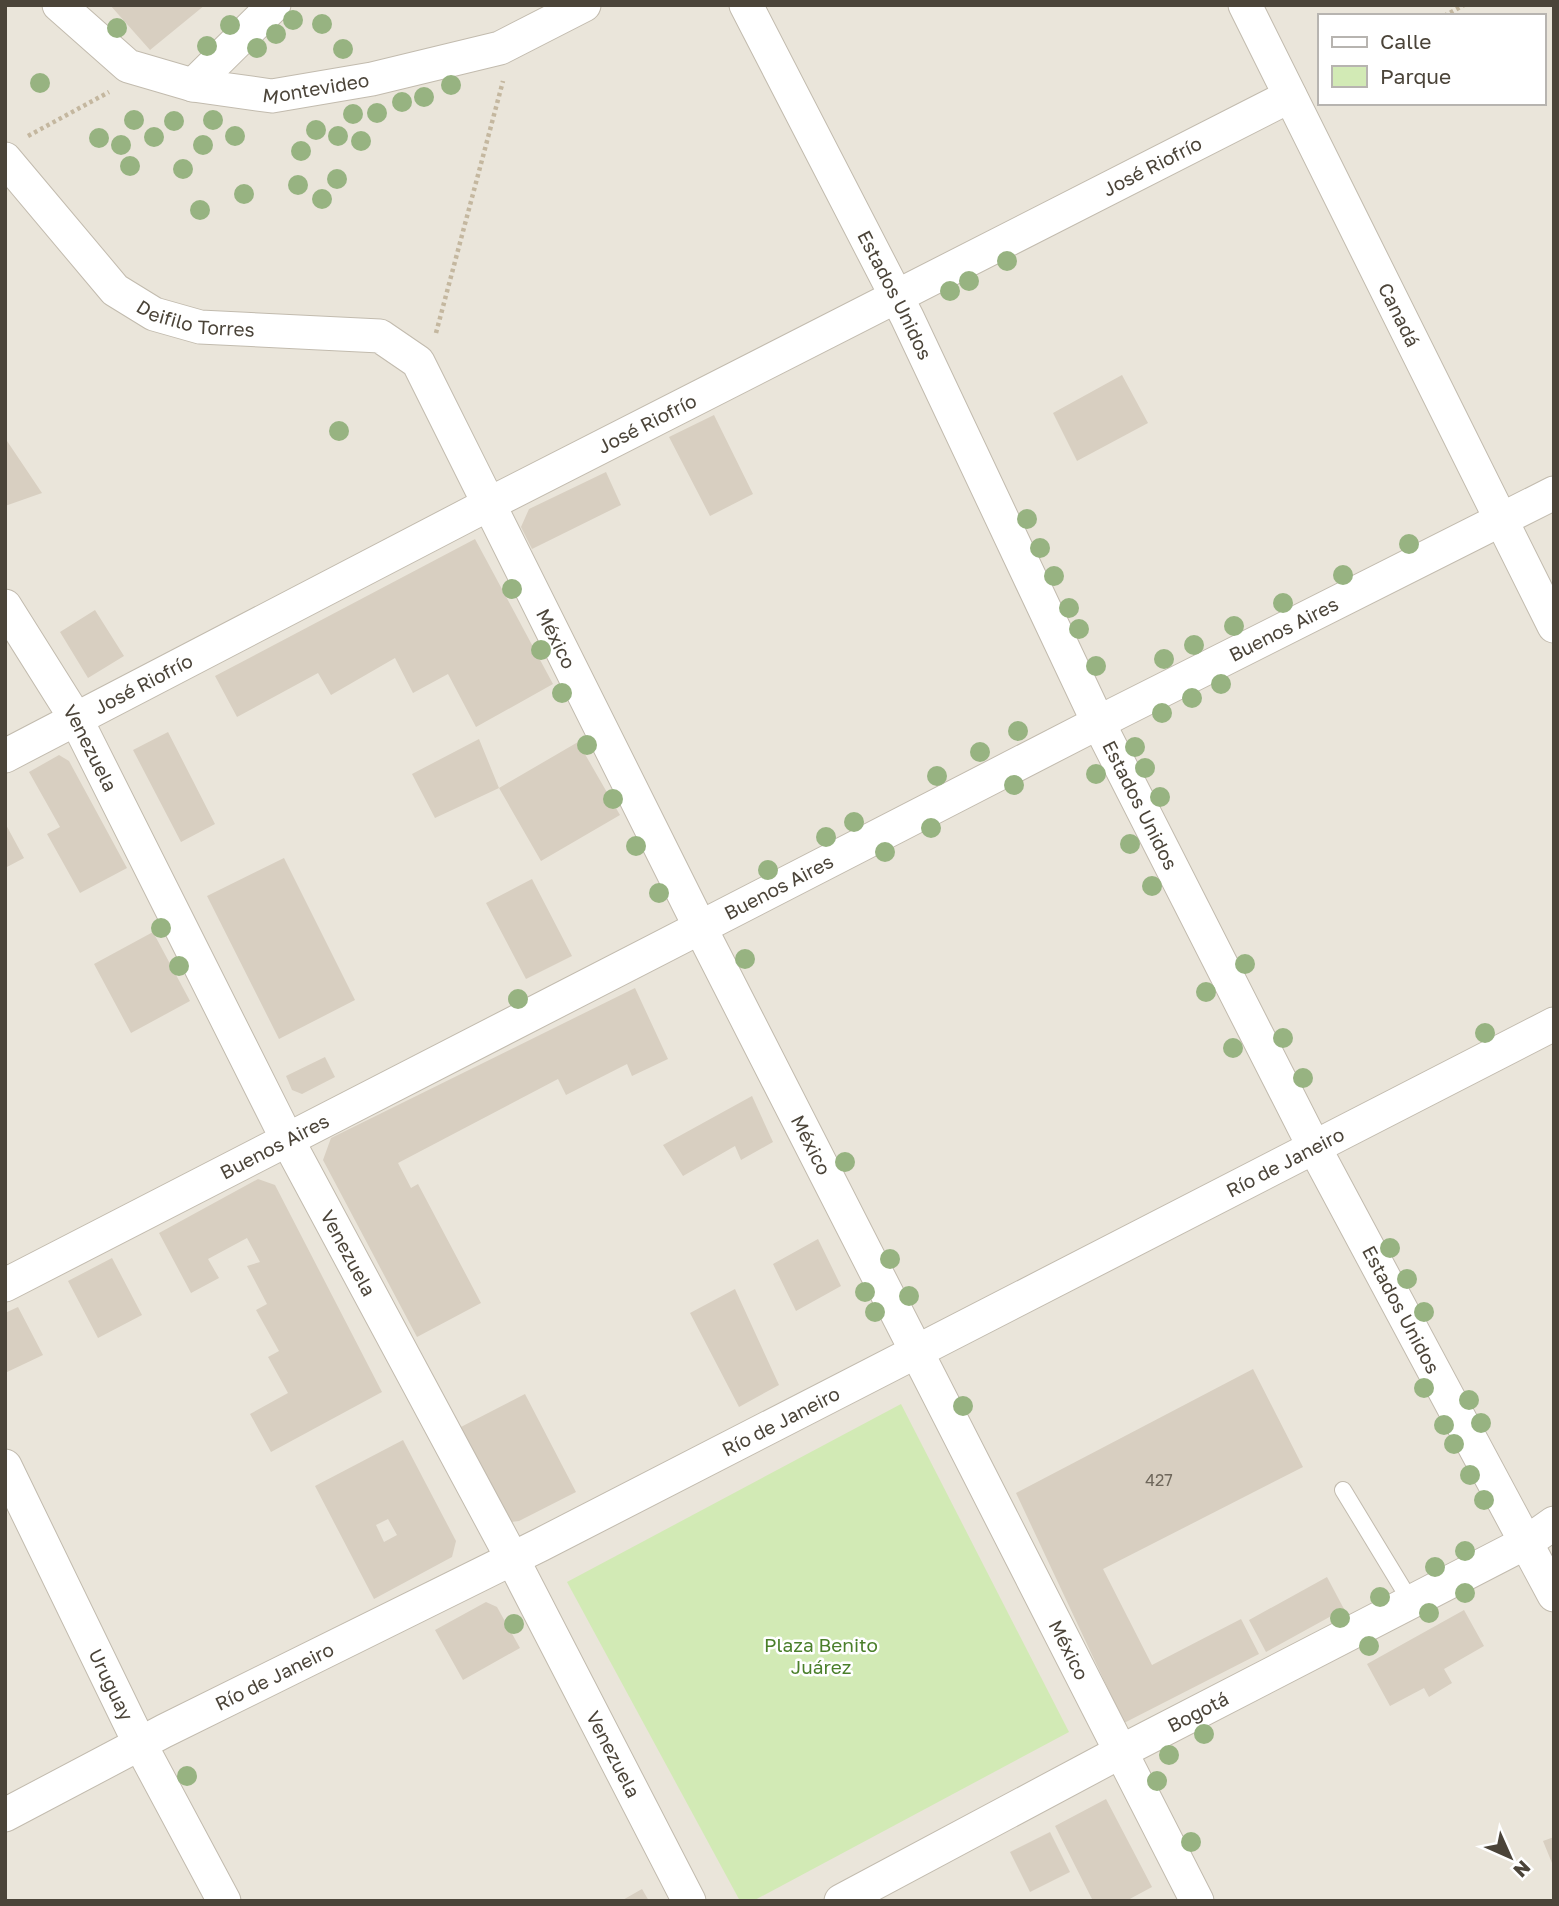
<svg xmlns="http://www.w3.org/2000/svg" width="1559" height="1906" viewBox="0 0 1559 1906" font-family="'Golos Text',sans-serif">
	<style>
		.residential { fill: #eae5da; fill-rule: evenodd }
		.green { fill: #d2eab5 }
		.building { fill: #d8cfc1; fill-rule: evenodd }
		.lines { fill: none; stroke-linecap: round; stroke-linejoin: round }
		.service-casing { stroke: #c2bbae; stroke-width: 18 }
		.minor-casing { stroke: #c2bbae; stroke-width: 35 }
		.path { stroke: #c4b79f; stroke-width: 4.5; stroke-dasharray: 3.5 3.5; stroke-linecap: butt }
		.service { stroke: #fff; stroke-width: 16 }
		.minor { stroke: #fff; stroke-width: 33 }
		.tree { fill: #97b381 }
		.labels { text-anchor: middle; stroke-width: 5; stroke-linejoin: round; paint-order: stroke }
		.number-label { font-size: 16px; fill: #6e675b }
		.street-label { font-size: 19px; fill: #4b4439; stroke: #fff }
		.park-label { font-size: 19px; fill: #4a7f2a; stroke: #fff }
	</style>
	<rect width="100%" height="100%" fill="#f6f3ec"/>
	<path class="residential" d="M5,5H1554V1901H5ZM1319,16H1543V103H1319Z"/>
	<path class="green" d="M901,1404L1069,1732L753,1901H740L567,1582Z"/>
	<path class="building" d="M110,5H205L150,50Z
		M1122,375L1148,423L1077,461L1053,413Z
		M714,415L753,494L710,516L669,437Z
		M5,438L42,493L5,506Z
		M606,472L621,505L532,549L521,527L529,509Z
		M475,539L553,684L476,727L448,674L413,693L395,658L331,695L318,673L237,717L215,676Z
		M95,610L124,656L88,678L60,632Z
		M168,732L215,824L181,842L133,750Z
		M479,739L499,788L578,742L620,815L541,861L499,788L435,818L412,774Z
		M59,755L69,761L127,868L80,893L47,834L60,827L29,772Z
		M5,823L24,858L5,868Z
		M284,858L355,1000L279,1039L207,896Z
		M532,879L572,956L526,979L486,903Z
		M153,932L190,1001L131,1033L94,964Z
		M635,988L668,1059L632,1076L627,1064L566,1095L558,1079L398,1163L411,1188L418,1184L481,1303L417,1337L323,1160L331,1138Z
		M325,1057L335,1077L302,1094L292,1090L286,1076Z
		M752,1096L773,1142L741,1160L735,1146L683,1176L663,1145Z
		M258,1179L275,1185L382,1392L271,1452L250,1414L288,1393L268,1357L279,1351L256,1310L267,1304L247,1266L260,1262L247,1238L208,1259L219,1278L191,1293L159,1233Z
		M818,1239L841,1286L796,1311L773,1264Z
		M112,1258L142,1315L98,1338L68,1281Z
		M735,1289L779,1385L739,1407L690,1313Z
		M18,1307L43,1355L5,1373V1313Z
		M1253,1369L1303,1467L1103,1569L1152,1665L1241,1619L1259,1654L1124,1723L1016,1493Z
		M525,1394L576,1492L519,1521L511,1522L457,1429Z
		M403,1440L456,1541L452,1557L374,1599L315,1486ZM388,1519L397,1535L384,1542L376,1525Z
		M1327,1577L1344,1609L1266,1652L1249,1620Z
		M486,1602L497,1607L520,1648L463,1680L435,1630Z
		M1464,1610L1484,1646L1444,1669L1452,1683L1429,1697L1424,1688L1390,1706L1367,1664Z
		M1106,1799L1152,1887L1126,1901H1093L1055,1826Z
		M1050,1832L1070,1872L1030,1892L1010,1852Z
		M1554,1837V1868L1543,1841Z
		M642,1889L649,1901H621Z"/>
	<g class="lines">
		<defs>
			<path id="service" d="M1343,1490L1411,1602"/>
			<g id="minor">
				<path id="s1" d="M59,5L128,66L193,85L272,96L372,79L500,48L584,5"/>
				<path id="s2" d="M746,5L907,317L1098,722L1313,1145L1554,1595"/>
				<path id="s3" d="M1245,5L1554,626"/>
				<path d="M193,85L274,5"/>
				<path id="s4" d="M5,159L115,290L154,314L200,327L380,336L418,362L708,943L1197,1901"/>
				<path id="s5" d="M5,606L76,719L288,1141L512,1558L689,1901"/>
				<path id="s6" d="M5,756L489,504L1290,96"/>
				<path id="s7" d="M5,1285L1117,713L1554,493"/>
				<path id="s8" d="M5,1466L140,1744L224,1901"/>
				<path id="s9" d="M5,1815L164,1731L540,1545L1554,1024"/>
				<path id="s10" d="M841,1901L1122,1751L1527,1542L1554,1523"/>
			</g>
		</defs>
		<use href="#service" class="service-casing"/>
		<use href="#minor" class="minor-casing"/>
		<path class="path" d="M1444,16L1464,5
			M28,136L109,92
			M436,333L503,81"/>
		<use href="#service" class="service"/>
		<use href="#minor" class="minor"/>
	</g>
	<g class="tree">
		<circle cx="293" cy="20" r="10"/>
		<circle cx="322" cy="24" r="10"/>
		<circle cx="230" cy="25" r="10"/>
		<circle cx="117" cy="28" r="10"/>
		<circle cx="276" cy="34" r="10"/>
		<circle cx="207" cy="46" r="10"/>
		<circle cx="257" cy="48" r="10"/>
		<circle cx="343" cy="49" r="10"/>
		<circle cx="40" cy="83" r="10"/>
		<circle cx="451" cy="85" r="10"/>
		<circle cx="424" cy="97" r="10"/>
		<circle cx="402" cy="102" r="10"/>
		<circle cx="377" cy="113" r="10"/>
		<circle cx="353" cy="114" r="10"/>
		<circle cx="134" cy="120" r="10"/>
		<circle cx="213" cy="120" r="10"/>
		<circle cx="174" cy="121" r="10"/>
		<circle cx="316" cy="130" r="10"/>
		<circle cx="235" cy="136" r="10"/>
		<circle cx="338" cy="136" r="10"/>
		<circle cx="154" cy="137" r="10"/>
		<circle cx="99" cy="138" r="10"/>
		<circle cx="361" cy="141" r="10"/>
		<circle cx="121" cy="145" r="10"/>
		<circle cx="203" cy="145" r="10"/>
		<circle cx="301" cy="151" r="10"/>
		<circle cx="130" cy="166" r="10"/>
		<circle cx="183" cy="169" r="10"/>
		<circle cx="337" cy="179" r="10"/>
		<circle cx="298" cy="185" r="10"/>
		<circle cx="244" cy="194" r="10"/>
		<circle cx="322" cy="199" r="10"/>
		<circle cx="200" cy="210" r="10"/>
		<circle cx="1007" cy="261" r="10"/>
		<circle cx="969" cy="281" r="10"/>
		<circle cx="950" cy="291" r="10"/>
		<circle cx="339" cy="431" r="10"/>
		<circle cx="1027" cy="519" r="10"/>
		<circle cx="1409" cy="544" r="10"/>
		<circle cx="1040" cy="548" r="10"/>
		<circle cx="1343" cy="575" r="10"/>
		<circle cx="1054" cy="576" r="10"/>
		<circle cx="512" cy="589" r="10"/>
		<circle cx="1283" cy="603" r="10"/>
		<circle cx="1069" cy="608" r="10"/>
		<circle cx="1234" cy="626" r="10"/>
		<circle cx="1079" cy="629" r="10"/>
		<circle cx="1194" cy="645" r="10"/>
		<circle cx="541" cy="650" r="10"/>
		<circle cx="1164" cy="659" r="10"/>
		<circle cx="1096" cy="666" r="10"/>
		<circle cx="1221" cy="684" r="10"/>
		<circle cx="562" cy="693" r="10"/>
		<circle cx="1192" cy="698" r="10"/>
		<circle cx="1162" cy="713" r="10"/>
		<circle cx="1018" cy="731" r="10"/>
		<circle cx="587" cy="745" r="10"/>
		<circle cx="1135" cy="747" r="10"/>
		<circle cx="980" cy="752" r="10"/>
		<circle cx="1145" cy="768" r="10"/>
		<circle cx="1096" cy="774" r="10"/>
		<circle cx="937" cy="776" r="10"/>
		<circle cx="1014" cy="785" r="10"/>
		<circle cx="1160" cy="797" r="10"/>
		<circle cx="613" cy="799" r="10"/>
		<circle cx="854" cy="822" r="10"/>
		<circle cx="931" cy="828" r="10"/>
		<circle cx="826" cy="837" r="10"/>
		<circle cx="1130" cy="844" r="10"/>
		<circle cx="636" cy="846" r="10"/>
		<circle cx="885" cy="852" r="10"/>
		<circle cx="768" cy="870" r="10"/>
		<circle cx="1152" cy="886" r="10"/>
		<circle cx="659" cy="893" r="10"/>
		<circle cx="161" cy="928" r="10"/>
		<circle cx="745" cy="959" r="10"/>
		<circle cx="1245" cy="964" r="10"/>
		<circle cx="179" cy="966" r="10"/>
		<circle cx="1206" cy="992" r="10"/>
		<circle cx="518" cy="999" r="10"/>
		<circle cx="1485" cy="1033" r="10"/>
		<circle cx="1283" cy="1038" r="10"/>
		<circle cx="1233" cy="1048" r="10"/>
		<circle cx="1303" cy="1078" r="10"/>
		<circle cx="845" cy="1162" r="10"/>
		<circle cx="1390" cy="1248" r="10"/>
		<circle cx="890" cy="1259" r="10"/>
		<circle cx="1407" cy="1279" r="10"/>
		<circle cx="865" cy="1292" r="10"/>
		<circle cx="909" cy="1296" r="10"/>
		<circle cx="875" cy="1312" r="10"/>
		<circle cx="1424" cy="1312" r="10"/>
		<circle cx="1424" cy="1388" r="10"/>
		<circle cx="1469" cy="1400" r="10"/>
		<circle cx="963" cy="1406" r="10"/>
		<circle cx="1481" cy="1423" r="10"/>
		<circle cx="1444" cy="1425" r="10"/>
		<circle cx="1454" cy="1444" r="10"/>
		<circle cx="1470" cy="1475" r="10"/>
		<circle cx="1484" cy="1500" r="10"/>
		<circle cx="1465" cy="1551" r="10"/>
		<circle cx="1435" cy="1567" r="10"/>
		<circle cx="1465" cy="1593" r="10"/>
		<circle cx="1380" cy="1597" r="10"/>
		<circle cx="1429" cy="1613" r="10"/>
		<circle cx="1340" cy="1618" r="10"/>
		<circle cx="514" cy="1624" r="10"/>
		<circle cx="1369" cy="1646" r="10"/>
		<circle cx="1204" cy="1734" r="10"/>
		<circle cx="1169" cy="1755" r="10"/>
		<circle cx="187" cy="1776" r="10"/>
		<circle cx="1157" cy="1781" r="10"/>
		<circle cx="1191" cy="1842" r="10"/>
	</g>
	<g class="labels">
		<g class="number-label">
			<text x="1159" y="1486">427</text>
		</g>
		<g class="street-label">
			<text dy="7" stroke="none"><textPath href="#s1" startOffset="284">Montevideo</textPath></text>
			<text dy="7" stroke="none"><textPath href="#s6" startOffset="1290">José Riofrío</textPath></text>
			<text dy="7" stroke="none"><textPath href="#s2" startOffset="326">Estados Unidos</textPath></text>
			<text dy="7" stroke="none"><textPath href="#s4" startOffset="259">Deifilo Torres</textPath></text>
			<text dy="7" stroke="none"><textPath href="#s3" startOffset="346">Canadá</textPath></text>
			<text dy="7" stroke="none"><textPath href="#s6" startOffset="723">José Riofrío</textPath></text>
			<text dy="7" stroke="none"><textPath href="#s7" startOffset="1437">Buenos Aires</textPath></text>
			<text dy="7" stroke="none"><textPath href="#s4" startOffset="800">México</textPath></text>
			<text dy="7" stroke="none"><textPath href="#s6" startOffset="156">José Riofrío</textPath></text>
			<text dy="7" stroke="none"><textPath href="#s5" startOffset="166">Venezuela</textPath></text>
			<text dy="7" stroke="none"><textPath href="#s2" startOffset="892">Estados Unidos</textPath></text>
			<text dy="7" stroke="none"><textPath href="#s7" startOffset="870">Buenos Aires</textPath></text>
			<text dy="7" stroke="none"><textPath href="#s4" startOffset="1367">México</textPath></text>
			<text dy="7" stroke="none"><textPath href="#s7" startOffset="303">Buenos Aires</textPath></text>
			<text dy="7" stroke="none"><textPath href="#s9" startOffset="1437">Río de Janeiro</textPath></text>
			<text dy="7" stroke="none"><textPath href="#s5" startOffset="733">Venezuela</textPath></text>
			<text dy="7" stroke="none"><textPath href="#s2" startOffset="1460">Estados Unidos</textPath></text>
			<text dy="7" stroke="none"><textPath href="#s9" startOffset="870">Río de Janeiro</textPath></text>
			<text dy="7" stroke="none"><textPath href="#s4" startOffset="1934">México</textPath></text>
			<text dy="7" stroke="none"><textPath href="#s9" startOffset="303">Río de Janeiro</textPath></text>
			<text dy="7" stroke="none"><textPath href="#s8" startOffset="243">Uruguay</textPath></text>
			<text dy="7" stroke="none"><textPath href="#s10" startOffset="404">Bogotá</textPath></text>
			<text dy="7" stroke="none"><textPath href="#s5" startOffset="1300">Venezuela</textPath></text>
		</g>
		<g class="park-label">
			<text x="821" y="1652">Plaza Benito<tspan x="821" dy="22">Juárez</tspan></text>
		</g>
	</g>
	<rect width="1559" height="1906" fill="none" stroke="#4b4439" stroke-width="14"/>
	<rect x="1318" y="14" width="228" height="91" fill="#ffffff" stroke="#b7b4b0" stroke-width="2"/>
	<rect x="1332" y="37" width="35" height="10" fill="#ffffff" stroke="#b7b4b0" stroke-width="2"/>
	<text x="1380" y="49" font-size="21" fill="#4b4439">Calle</text>
	<rect x="1332" y="66" width="35" height="21" fill="#d2eab5" stroke="#b7b4b0" stroke-width="2"/>
	<text x="1380" y="84" font-size="21" fill="#4b4439">Parque</text>
	<g transform="translate(1510 1857) rotate(135)" stroke="#ffffff" stroke-width="5" paint-order="stroke">
	<path d="M0-5L12 26L0 18L-12 26Z" fill="#4b4439"/>
	<text y="-10" font-size="19" font-weight="bold" text-anchor="middle" fill="#4b4439">N</text>
	</g>
</svg>
